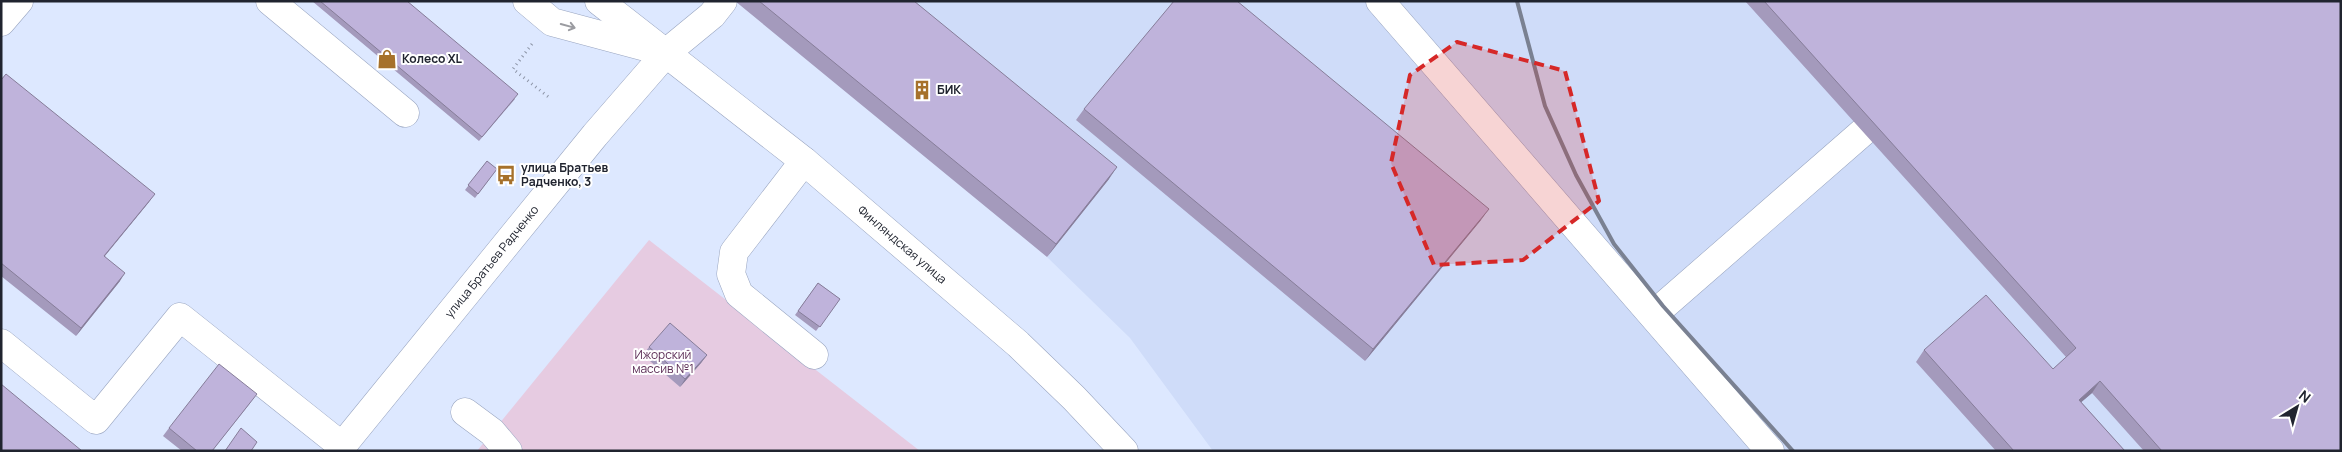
<svg xmlns="http://www.w3.org/2000/svg" width="2342" height="452" viewBox="0 0 2342 452" font-family="Manrope,sans-serif">
	<style>
		.built { fill: #cfdcf9 }
		.green { fill: #e6cbe1 }
		.lines { fill: none; stroke-linecap: round; stroke-linejoin: round }
		.minor-casing { stroke: #99a5c0; stroke-width: 29 }
		.path { stroke: #8d95a7; stroke-width: 3; stroke-dasharray: 1 4; stroke-linecap: butt }
		.minor { stroke: #fff; stroke-width: 28 }
		.rail { stroke: #7a8192; stroke-width: 4 }
		.wall { fill: #a49abc }
		.shaded-wall { fill: #867d99 }
		.building { fill: #bfb3db; stroke: #867d99 }
		.oneway { stroke: #9b9ca1 }
		.marked { fill: #d62828; fill-opacity: 0.2; stroke: #d62828; stroke-width: 4; stroke-dasharray: 10 6; stroke-linejoin: round }
		.labels { text-anchor: middle; stroke-width: 4; stroke-linejoin: round; paint-order: stroke }
		.poi-label { font-size: 12px; font-weight: bold; fill: #20242f; stroke: #fff; text-anchor: start }
		.street-label { font-size: 12px; fill: #20242f; stroke: #fff }
		.park-label { font-size: 12px; fill: #5e3058; stroke: #fff }
	</style>
	<rect width="100%" height="100%" fill="#dde8ff"/>
	<path class="built" d="M889,1H2341V451H1213L1130,338L1047,257L1108,179Z"/>
	<path class="green" d="M649,240L920,451H477Z"/>
	<g class="lines">
		<defs>
			<g id="minor">
				<path d="M270,1L405,113"/>
				<path d="M527,1L552,22L653,49"/>
				<path id="s1" d="M599,1L804,161L1018,344L1074,398L1124,451"/>
				<path d="M1380,1L1770,451"/>
				<path d="M1,22L19,1"/>
				<path d="M804,161L734,252L731,274L739,294L814,355"/>
				<path d="M1653,315L1863,132"/>
				<path d="M1,343L96,420L180,317L342,446"/>
				<path d="M465,412L492,432L508,451"/>
				<path id="s2" d="M338,451L595,135L667,52L712,15L723,1"/>
			</g>
		</defs>
		<use href="#minor" class="minor-casing"/>
		<path class="path" d="M532,44L513,69L551,99"/>
		<use href="#minor" class="minor"/>
		<path class="rail" d="M1517,1L1545,106L1576,175L1614,244L1663,306L1793,451"/>
	</g>
	<path class="wall" d="M312,1H407L515,99L479,141Z
		M735,1H914L1109,179L1047,257Z
		M1745,1H2341V451H2144L2092,393L2081,402L2125,451H1996L1916,362L1924,350L2053,369L2066,357Z
		M1,80L149,202L105,256L120,281L76,336L1,276Z
		M1084,109L1481,220L1365,361L1076,120Z
		M487,161L497,169L475,198L465,190Z
		M818,283L840,299L816,331L795,315Z
		M649,347L707,355L701,363L680,387L643,355Z
		M251,402L212,451H182L163,436L169,428Z"/>
	<path class="shaded-wall" d="M1117,167L1109,179L1047,257L1056,244Z
		M155,194L149,202L98,264L104,256Z
		M1489,209L1481,220L1365,361L1373,349Z
		M125,273L120,281L76,336L81,328Z
		M707,355L701,363L680,387L685,379Z
		M2100,381L2092,393L2071,411L2079,400Z"/>
	<path class="building" d="M320,1H407L518,94L482,137Z
		M759,1H914L1117,167L1056,244Z
		M1174,1H1237L1489,209L1373,349L1084,109Z
		M1764,1H2341V451H2162L2100,381L2079,400L2125,451H2014L1924,350L1986,295L2053,369L2076,348Z
		M6,74L155,194L104,256L125,273L81,328L1,263V80Z
		M487,161L497,169L478,194L468,185Z
		M818,283L840,299L820,327L798,311Z
		M670,323L707,355L685,379L649,347Z
		M219,364L257,394L212,451H197L169,428Z
		M1,384L82,451H1Z
		M241,428L257,442L251,451H225Z"/>
	<defs><path id="oneway-shaft" d="M-6 0H5M1.5-3L5.5 0L1.5 3" fill="none" stroke-width="1.6" stroke-linecap="round" stroke-linejoin="round" transform="scale(1.25)"/></defs>
	<use class="oneway" href="#oneway-shaft" transform="translate(568 26) rotate(15)"/>
	<path class="marked" d="M1457,42L1565,71L1599,201L1523,260L1434,265L1391,163L1410,75Z"/>
	<defs>
		<symbol id="shop-bare" viewBox="-9 -9 18 18"><path d="M-5-2.5h2.3a2.7 3.5 0 0 1 5.4 0H5L5.5 6h-11ZM-1.5-2.5h3a1.5 2.3 0 0 0-3 0Z" fill="#a6712b" stroke="#fff" stroke-width="2.5" paint-order="stroke"/></symbol>
		<symbol id="building-bare" viewBox="-9 -9 18 18"><path d="M-4-6H4V6H1V3H-1V6H-4ZM-2.5-4.3h1.7v1.8h-1.7ZM.8-4.3h1.7v1.8H.8ZM-2.5-1h1.7V.8h-1.7ZM.8-1h1.7V.8H.8Z" fill="#a6712b" stroke="#fff" stroke-width="2.5" paint-order="stroke"/></symbol>
		<symbol id="bus-bare" viewBox="-9 -9 18 18"><path d="M-5-6H5V4H4V6H2V4H-2V6H-4V4H-5ZM-3.5-4V0h7V-4ZM-3.5 1.2v1.5H-2V1.2ZM2 1.2v1.5H3.5V1.2Z" fill="#a6712b" stroke="#fff" stroke-width="2.5" paint-order="stroke"/></symbol>
	</defs>
	<g fill-rule="evenodd">
		<use href="#shop-bare" x="373" y="45" width="28" height="28"/>
		<use href="#building-bare" x="908" y="76" width="28" height="28"/>
		<use href="#bus-bare" x="492" y="161" width="28" height="28"/>
	</g>
	<g class="labels">
		<g class="poi-label">
			<text x="402" y="63">Колесо XL</text>
			<text x="937" y="94">БИК</text>
			<text x="521" y="172">улица Братьев<tspan x="521" dy="14">Радченко, 3</tspan></text>
		</g>
		<g class="street-label">
			<text dy="4" stroke="none"><textPath href="#s1" startOffset="389">Финляндская улица</textPath></text>
			<text dy="4" stroke="none"><textPath href="#s2" startOffset="244">улица Братьев Радченко</textPath></text>
		</g>
		<g class="park-label">
			<text x="663" y="359">Ижорский<tspan x="663" dy="14">массив №1</tspan></text>
		</g>
	</g>
	<rect width="2342" height="452" fill="none" stroke="#20242f" stroke-width="5"/>
	<g transform="translate(2297 407) rotate(37)" stroke="#ffffff" stroke-width="4" paint-order="stroke">
	<path d="M0-4L9 19L0 12L-9 19Z" fill="#20242f"/>
	<text y="-8" font-size="14" font-weight="bold" text-anchor="middle" fill="#20242f">N</text>
	</g>
</svg>
